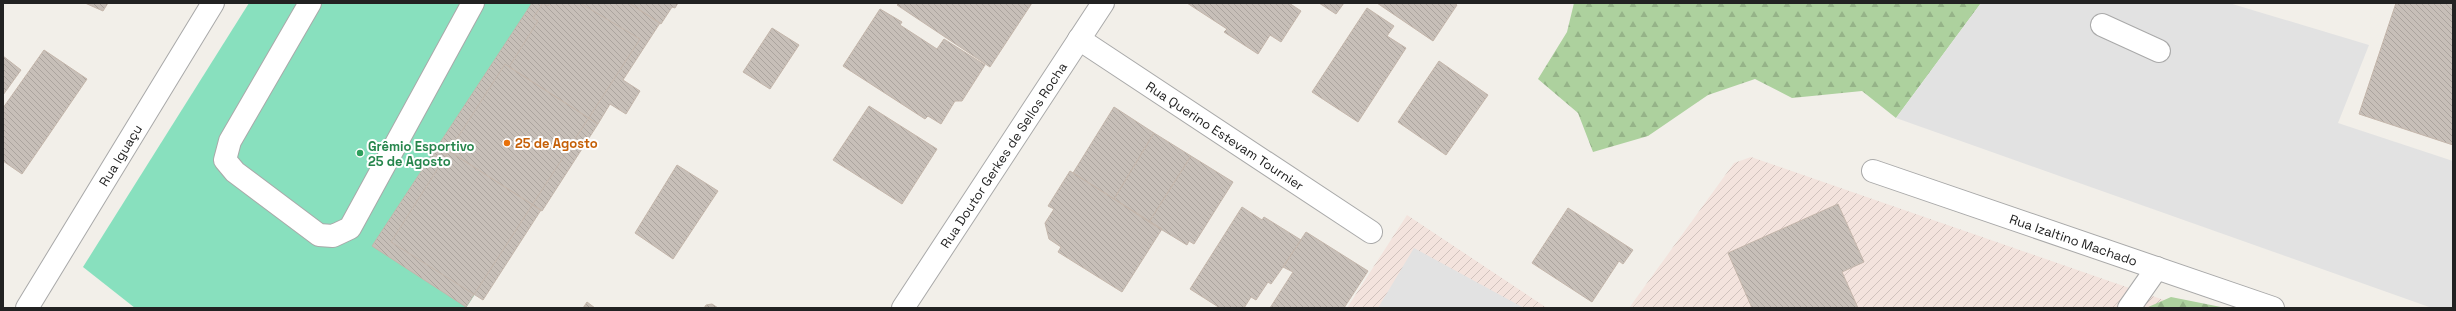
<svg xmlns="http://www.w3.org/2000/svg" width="2456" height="311" viewBox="0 0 2456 311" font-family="'Space Grotesk',sans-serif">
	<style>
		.military { fill: url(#military-furrows) }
		.forest { fill: url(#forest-firs) }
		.pitch { fill: #88e0be }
		.parking { fill: #e2e2e2 }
		.building { fill: url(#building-back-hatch); stroke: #c4b6ab }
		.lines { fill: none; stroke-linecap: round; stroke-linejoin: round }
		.minor-casing { stroke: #a9a9a9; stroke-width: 24 }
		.minor { stroke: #fff; stroke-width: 22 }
		.food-dot { fill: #e8710a; stroke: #fff; stroke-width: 1.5 }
		.leisure-dot { fill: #2e9e5b; stroke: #fff; stroke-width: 1.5 }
		.labels { text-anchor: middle; stroke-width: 4; stroke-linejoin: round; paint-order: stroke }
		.street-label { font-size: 13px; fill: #222; stroke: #fff }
		.food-label { font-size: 13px; font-weight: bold; fill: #c56008; stroke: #fff; text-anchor: start }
		.leisure-label { font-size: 13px; font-weight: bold; fill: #27864d; stroke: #fff; text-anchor: start }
	</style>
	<defs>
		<pattern id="military-furrows" width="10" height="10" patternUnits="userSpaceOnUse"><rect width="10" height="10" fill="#f3e3dd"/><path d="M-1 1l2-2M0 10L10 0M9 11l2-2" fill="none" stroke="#d0c2bd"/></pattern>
		<pattern id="forest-firs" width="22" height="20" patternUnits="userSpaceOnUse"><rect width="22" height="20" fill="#add19e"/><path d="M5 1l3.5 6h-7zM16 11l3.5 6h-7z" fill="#95b388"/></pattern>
		<pattern id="building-back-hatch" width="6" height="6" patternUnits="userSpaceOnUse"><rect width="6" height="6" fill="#c7bfb8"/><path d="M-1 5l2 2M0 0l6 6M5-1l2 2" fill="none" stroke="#aba49e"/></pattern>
	</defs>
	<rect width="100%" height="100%" fill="#f2efe9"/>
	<path class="military" d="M1751,157L2187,308H1629L1734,163Z
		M1407,215L1547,308H1347Z"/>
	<path class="forest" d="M1574,3H1981L1896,118L1862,91L1792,98L1755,79L1708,95L1648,136L1593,152L1578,113L1538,79L1567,32Z
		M2171,297L2226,308H2146Z"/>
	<path class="pitch" d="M249,3H664L466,308H135L83,267Z"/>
	<path class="parking" d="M1981,3H2229L2369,45L2338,123L2453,161V308H2432L1896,118Z
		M1414,248L1524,308H1378Z"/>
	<path class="building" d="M85,3H108L103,11Z
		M532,3H580L640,39L466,307L372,246Z
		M543,3L548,6L550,3H629L660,23L623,80L640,91L626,114L610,104L598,124L509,67L538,21L533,18Z
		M629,3H678L675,8L672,7L661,24Z
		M899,3H1032L990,67L897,5Z
		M1187,3H1289L1301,11L1281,42L1270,35L1258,54L1224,32L1227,29Z
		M1319,3H1344L1336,14Z
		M1377,3H1454L1457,5L1433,41Z
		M2396,3H2453V145L2359,114Z
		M1367,8L1394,26L1387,36L1406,48L1358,122L1312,92Z
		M880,9L902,22L900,25L937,49L944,39L985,65L962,101H955L941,124L928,116L925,119L843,66Z
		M772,28L799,45L770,89L743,72Z
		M44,50L87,79L22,174L3,161V108Z
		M3,56L21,70L3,95Z
		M1439,61L1488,95L1446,155L1398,122Z
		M505,64L598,124L542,211L449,151Z
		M869,106L937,149L902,204L833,160Z
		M1114,107L1154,133L1114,199L1073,173Z
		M1154,133L1191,156L1149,222L1114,199Z
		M449,151L541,210L483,300L391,242Z
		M1191,156L1233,182L1194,244L1189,241L1187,245L1149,222Z
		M677,165L718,191L673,259L635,233Z
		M1070,171L1162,229L1122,292L1058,252L1061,247L1049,239L1045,223L1054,209L1048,206Z
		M1838,204L1864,262L1842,272L1858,308H1752L1728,253Z
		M1242,207L1262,220L1264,217L1301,240L1283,267L1271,284L1268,282L1256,300L1251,297L1244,308H1220L1190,289Z
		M1568,208L1633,250L1623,264L1619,261L1592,302L1532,263Z
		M1306,232L1368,271L1344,308H1270L1293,272L1283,267Z
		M587,302L595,308H583Z
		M712,304L718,308H704L706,305Z"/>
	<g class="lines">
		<defs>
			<g id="minor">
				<path d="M310,3L230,141L225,160L235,172L319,235L333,236L350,228L473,3"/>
				<path d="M2102,25L2159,51"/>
				<path id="s1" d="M1079,39L1371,232"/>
				<path id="s2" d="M1873,171L2273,308"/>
				<path id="s3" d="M27,308L213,3"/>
				<path id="s4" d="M903,308L1103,3"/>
				<path d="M2129,308L2157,268"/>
			</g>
		</defs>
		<use href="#minor" class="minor-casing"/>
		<use href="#minor" class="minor"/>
	</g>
	<circle class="food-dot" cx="507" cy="143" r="4"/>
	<circle class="leisure-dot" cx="360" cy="153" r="4"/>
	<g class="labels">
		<g class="street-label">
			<text dy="5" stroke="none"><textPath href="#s1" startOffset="175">Rua Querino Estevam Tournier</textPath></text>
			<text dy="5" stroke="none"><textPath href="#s4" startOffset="183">Rua Doutor Gerkes de Sellos Rocha</textPath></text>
			<text dy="5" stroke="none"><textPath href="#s3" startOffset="179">Rua Iguaçu</textPath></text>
			<text dy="5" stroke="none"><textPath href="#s2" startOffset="212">Rua Izaltino Machado</textPath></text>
		</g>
		<g class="food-label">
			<text x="515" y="148">25 de Agosto</text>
		</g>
		<g class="leisure-label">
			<text x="368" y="151">Grêmio Esportivo<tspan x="368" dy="15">25 de Agosto</tspan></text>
		</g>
	</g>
	<rect width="2456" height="311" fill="none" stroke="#222222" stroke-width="8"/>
</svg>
